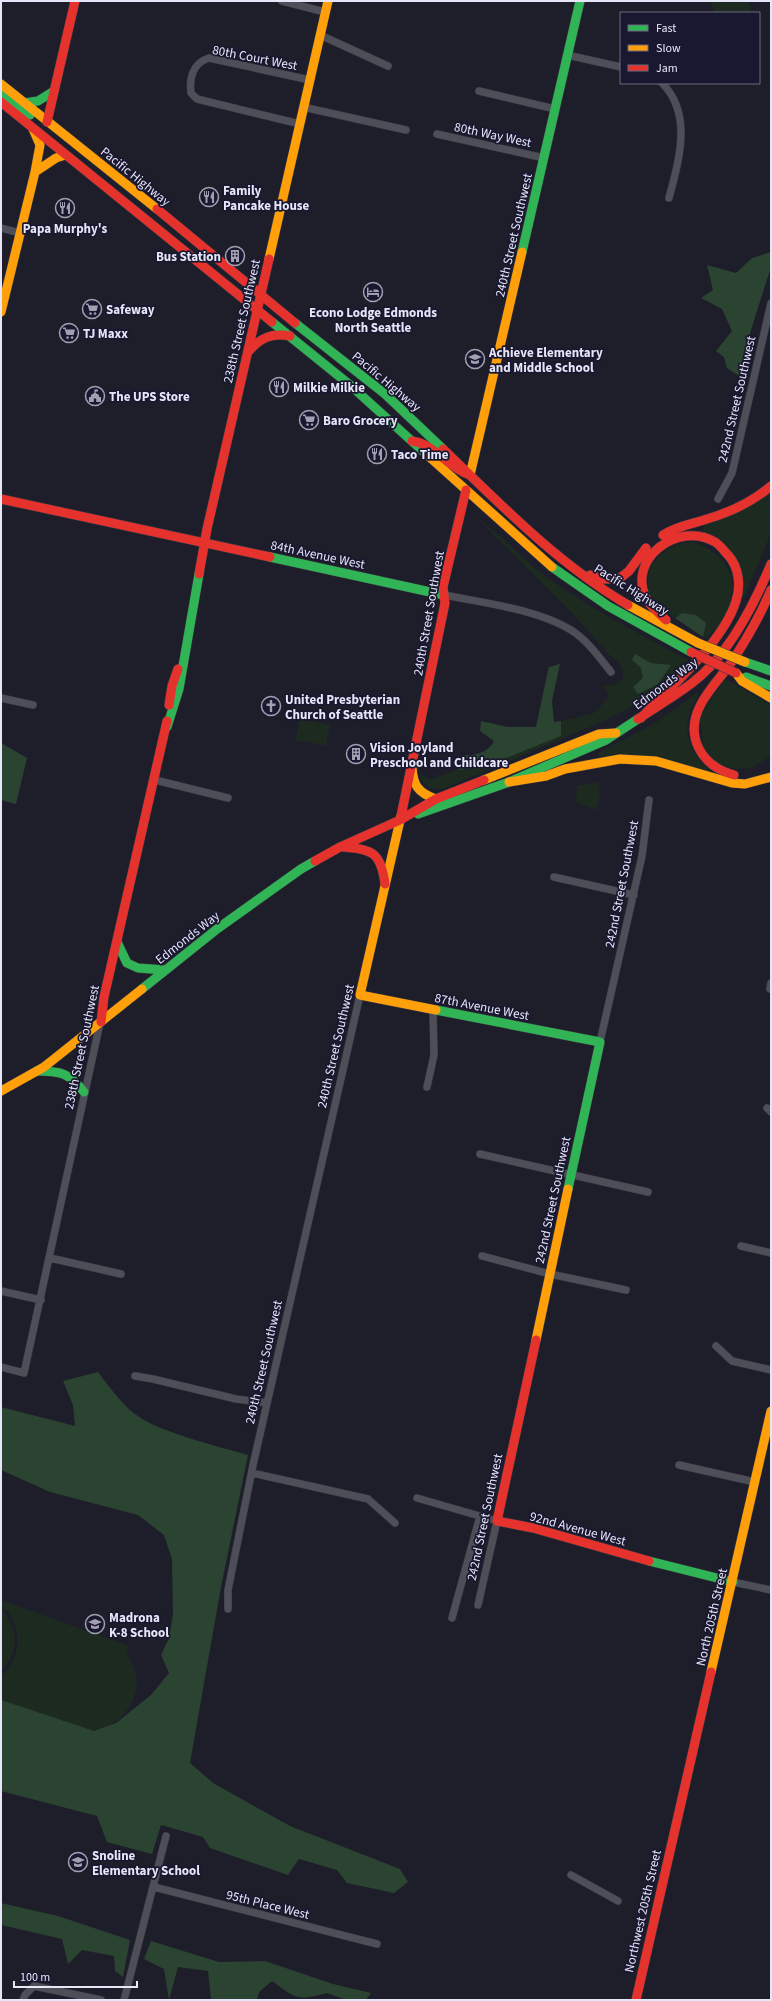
<svg xmlns="http://www.w3.org/2000/svg" width="772" height="2001" viewBox="0 0 772 2001" font-family="'Source Sans 3',sans-serif">
	<style>
		.green { fill: #1c2a20 }
		.forest { fill: #2b4331 }
		.lines { fill: none; stroke-linecap: round; stroke-linejoin: round }
		.street-casing { stroke: #3a3944; stroke-width: 8 }
		.fast-casing { stroke: #3a3944; stroke-width: 10 }
		.slow-casing { stroke: #3a3944; stroke-width: 10 }
		.jam-casing { stroke: #3a3944; stroke-width: 10 }
		.street { stroke: #4e4e59; stroke-width: 7 }
		.fast { stroke: #30b455; stroke-width: 9 }
		.slow { stroke: #ff9f0a; stroke-width: 9 }
		.jam { stroke: #e5322d; stroke-width: 9 }
		.slow-bridge-casing { stroke: #3a3944; stroke-width: 10; stroke-linecap: butt }
		.jam-bridge-casing { stroke: #3a3944; stroke-width: 10; stroke-linecap: butt }
		.slow-bridge { stroke: #ff9f0a; stroke-width: 9 }
		.jam-bridge { stroke: #e5322d; stroke-width: 9 }
		.labels { text-anchor: middle; stroke-width: 3.5; stroke-linejoin: round; paint-order: stroke }
		.street-label { font-size: 13px; fill: #e6e6f8; stroke: #1a1830 }
		.poi-label { font-size: 13px; font-weight: bold; fill: #e6e6f8; stroke: #1a1830; text-anchor: start }
	</style>
	<rect width="100%" height="100%" fill="#1e1e2a"/>
	<path class="green" d="M710,1H746L751,6L750,13H716Z
		M771,490V533L744,598L742,597L743,582L703,532L704,524Z
		M478,519C502,535 521,558 544,575C589,608 639,634 689,660L664,683L638,703L604,721L443,789C432,790 422,786 420,774L430,780L456,770L473,769L560,736L561,721L594,713L610,696L602,686C606,685 611,686 615,684C631,678 620,662 611,657L572,613Z
		M691,542C719,549 739,571 730,600C729,605 728,611 726,615C721,624 713,631 707,639L703,637L704,634L682,613L675,618C669,614 662,610 657,605C632,577 660,544 691,542Z
		M725,679L771,705V755L752,768L734,769L715,762L703,746L700,716Z
		M698,692C699,699 692,705 690,712C682,735 693,759 712,772L598,756L599,752L657,722Z
		M300,719L330,725L326,746L304,741H295Z
		M597,782C602,791 600,800 596,810L576,802L577,786Z
		M1,1600L129,1646L126,1653C136,1668 141,1685 132,1702C123,1721 101,1735 79,1729C68,1726 58,1721 47,1717C32,1712 16,1706 1,1700V1676C20,1660 22,1636 10,1615V1612L3,1609C5,1615 9,1620 12,1625C19,1642 13,1660 1,1671Z"/>
	<path class="forest" d="M771,252V267L751,330L742,378L727,368L724,357L716,351L732,331L722,309L701,298L713,290L707,265L736,273L752,258Z
		M682,613L696,615L706,623L703,637L675,618Z
		M635,654L651,663L671,665L658,684L638,694L633,687L643,678L641,668L632,660Z
		M560,664L552,701L554,722L561,721V736L484,767L458,770L462,755C474,756 488,753 494,741L480,731L481,721L508,727H536L548,670L549,667Z
		M1,743L27,758L16,804L1,800Z
		M98,1372C108,1385 118,1399 130,1410C152,1431 217,1446 248,1455L221,1587L190,1763L213,1783L290,1826L400,1869L408,1882L394,1893L347,1883L337,1870L299,1859L288,1875L210,1848L203,1837L161,1825L152,1854L107,1842L97,1816L1,1791V1700L94,1731L116,1723L151,1695L169,1673L161,1655L169,1638L173,1614L172,1559L164,1535L138,1515L50,1492L1,1470V1407L75,1426L73,1405L63,1381Z
		M1,1903L58,1916L130,1940L123,1977L115,1971L114,1956L82,1950L68,1964L62,1939L1,1925Z
		M151,1941L219,1962L265,1961L333,1984L371,1993L366,2000H346L327,1993C296,2001 297,1999 272,1981L259,1992L257,2000H211L208,1971L178,1967L169,2000L164,1969L144,1959Z"/>
	<g class="lines">
		<defs>
			<path id="street" d="M282,1L325,12
				M320,35L388,66
				M567,55L621,67
				M662,83C693,114 679,160 669,198
				M479,91L555,109
				M303,107L406,130
				M300,124L197,99L191,93C189,78 193,63 209,58L310,80
				M437,134L544,158
				M1,228L20,233
				M718,499L732,473L771,303
				M444,595C484,603 536,609 571,630C587,640 599,657 611,672
				M1,698L33,705
				M155,780L228,798
				M554,877L634,895
				M770,989L771,983
				M600,1042L642,856L649,800
				M427,1087L434,1055L433,1010
				M767,1108L771,1112
				M480,1154L648,1192
				M741,1246L771,1253
				M482,1256L550,1274L626,1290
				M50,1258L121,1274
				M1,1291L41,1300
				M716,1346L732,1361L771,1370
				M1,1367L24,1373L100,1023
				M135,1376L153,1379L236,1399L267,1403
				M679,1465L755,1482
				M252,1473L368,1499L395,1523
				M417,1498L497,1521L478,1605
				M733,1582L771,1590
				M228,1609V1590L253,1465L360,995
				M452,1618L480,1516
				M571,1875L618,1901
				M154,1887L377,1944
				M23,2000L25,1995L34,1986L101,2000
				M124,2000L166,1836"/>
			<path id="fast" d="M1,93L30,115
				M24,103L38,101L54,91
				M522,252L580,1
				M272,322L350,385L425,453
				M295,323L385,394L443,449
				M270,557L444,595
				M552,567L608,606L691,652
				M745,662L771,671
				M746,677L771,686
				M167,727L179,689L199,574
				M418,814L509,782L606,740L638,719
				M117,942L127,963L138,968L165,970
				M142,989L217,929L301,869L315,861
				M436,1010L600,1042L568,1189
				M37,1071C61,1071 69,1073 84,1092
				M649,1561L733,1582"/>
			<path id="slow" d="M1,84L157,209
				M33,129L40,145L35,172
				M269,259L328,1
				M1,312L35,172L56,158L65,155
				M425,453L552,567
				M470,475L522,252
				M628,605L698,643
				M736,673L742,681L771,698
				M412,767C413,785 418,793 436,799
				M484,780L599,734L616,733
				M509,782L546,776L565,769L620,759L656,761L732,783L745,784L771,777
				M401,816L360,995L436,1010
				M1,1091L44,1067L142,989
				M536,1340L568,1189
				M711,1672L771,1411"/>
			<path id="jam" d="M1,102L272,322
				M47,122L75,1
				M157,209L295,323
				M249,351C261,337 272,333 290,336
				M412,441C435,444 448,468 470,475
				M443,449C500,504 558,564 628,605
				M1,499L270,557
				M663,535C677,526 692,524 707,519C731,512 752,502 771,486
				M199,574L207,529L269,259
				M590,575L603,579H619L629,571L646,548
				M169,705L172,686L178,669
				M641,718C671,686 723,643 736,601C741,586 739,567 728,555C724,551 720,545 715,542C679,520 625,559 647,600C651,607 660,614 666,620
				M638,719C656,707 675,696 692,683C728,656 754,605 771,564
				M734,775C701,766 684,736 701,704C710,687 725,673 735,657C749,635 761,614 771,590
				M401,816L445,603L443,587L466,490
				M343,847C373,849 381,853 385,884
				M315,861L340,847L400,820L436,799L484,780
				M101,1022L104,997L167,721
				M536,1340L497,1521L533,1528L649,1561
				M636,2000L711,1672"/>
		</defs>
		<use href="#street" class="street-casing"/>
		<use href="#fast" class="fast-casing"/>
		<use href="#slow" class="slow-casing"/>
		<use href="#jam" class="jam-casing"/>
		<use href="#street" class="street"/>
		<use href="#fast" class="fast"/>
		<use href="#slow" class="slow"/>
		<use href="#jam" class="jam"/>
		<defs>
			<path id="slow-bridge" d="M698,643L745,662"/>
			<path id="jam-bridge" d="M691,652L736,673"/>
		</defs>
		<use href="#slow-bridge" class="slow-bridge-casing"/>
		<use href="#jam-bridge" class="jam-bridge-casing"/>
		<use href="#slow-bridge" class="slow-bridge"/>
		<use href="#jam-bridge" class="jam-bridge"/>
	</g>
	<defs>
		<symbol id="restaurant-ring" viewBox="-11 -11 22 22"><circle r="9.5" fill="#1a1830" stroke="#a0a0b0" stroke-width="1.5"/><path d="M-5-6h1v4h1v-4h1v4h1v-4h1v5L-1.5 .5V6h-2V.5L-5-1ZM5-6V6H3V1.5H1.5Q1.5-4 5-6Z" fill="#a0a0b0"/></symbol>
		<symbol id="building-ring" viewBox="-11 -11 22 22"><circle r="9.5" fill="#1a1830" stroke="#a0a0b0" stroke-width="1.5"/><path d="M-4-6H4V6H1V3H-1V6H-4ZM-2.5-4.3h1.7v1.8h-1.7ZM.8-4.3h1.7v1.8H.8ZM-2.5-1h1.7V.8h-1.7ZM.8-1h1.7V.8H.8Z" fill="#a0a0b0"/></symbol>
		<symbol id="hotel-ring" viewBox="-11 -11 22 22"><circle r="9.5" fill="#1a1830" stroke="#a0a0b0" stroke-width="1.5"/><path d="M-6-4.5h1.5V1H6V5H4.5V3h-9V5H-6ZM-4 0a1.8 1.8 0 1 1 3.6 0ZM.5 0V-2.5h3Q6-2.5 6 0Z" fill="#a0a0b0"/></symbol>
		<symbol id="supermarket-ring" viewBox="-11 -11 22 22"><circle r="9.5" fill="#1a1830" stroke="#a0a0b0" stroke-width="1.5"/><path d="M-6-5.5h2.5l.6 2H6L4.5 2H-2.5L-4.4-4H-6ZM-1.5 3.2a1.3 1.3 0 1 0 .1 0ZM3 3.2a1.3 1.3 0 1 0 .1 0Z" fill="#a0a0b0"/></symbol>
		<symbol id="school-ring" viewBox="-11 -11 22 22"><circle r="9.5" fill="#1a1830" stroke="#a0a0b0" stroke-width="1.5"/><path d="M0-5L7-2L0 1L-7-2ZM-4 1L0 2.5L4 1V4Q0 6-4 4Z" fill="#a0a0b0"/></symbol>
		<symbol id="civic-ring" viewBox="-11 -11 22 22"><circle r="9.5" fill="#1a1830" stroke="#a0a0b0" stroke-width="1.5"/><path d="M-.6-6.5H3V-4.5H.6V-3L4-1V1h2V6H-6V1h2V-1L-.6-3ZM-1.2 2.5V6h2.4V2.5Z" fill="#a0a0b0"/></symbol>
		<symbol id="church-ring" viewBox="-11 -11 22 22"><circle r="9.5" fill="#1a1830" stroke="#a0a0b0" stroke-width="1.5"/><path d="M-1.2-6h2.4v3.5h3.3v2.4h-3.3V6h-2.4V-.1h-3.3v-2.4h3.3Z" fill="#a0a0b0"/></symbol>
	</defs>
	<g fill-rule="evenodd">
		<use href="#restaurant-ring" x="198" y="186" width="22" height="22"/>
		<use href="#restaurant-ring" x="54" y="197" width="22" height="22"/>
		<use href="#building-ring" x="224" y="245" width="22" height="22"/>
		<use href="#hotel-ring" x="362" y="281" width="22" height="22"/>
		<use href="#supermarket-ring" x="81" y="298" width="22" height="22"/>
		<use href="#supermarket-ring" x="58" y="322" width="22" height="22"/>
		<use href="#school-ring" x="464" y="348" width="22" height="22"/>
		<use href="#restaurant-ring" x="268" y="376" width="22" height="22"/>
		<use href="#civic-ring" x="84" y="385" width="22" height="22"/>
		<use href="#supermarket-ring" x="298" y="409" width="22" height="22"/>
		<use href="#restaurant-ring" x="366" y="443" width="22" height="22"/>
		<use href="#church-ring" x="260" y="695" width="22" height="22"/>
		<use href="#building-ring" x="345" y="743" width="22" height="22"/>
		<use href="#school-ring" x="84" y="1613" width="22" height="22"/>
		<use href="#school-ring" x="67" y="1851" width="22" height="22"/>
	</g>
	<g class="labels">
		<g class="street-label">
			<text transform="translate(255 57) rotate(11)" y="5">80th Court West</text>
			<text transform="translate(493 134) rotate(12)" y="5">80th Way West</text>
			<text transform="translate(136 176) rotate(39)" y="5">Pacific Highway</text>
			<text transform="translate(513 235) rotate(-77)" y="5">240th Street Southwest</text>
			<text transform="translate(241 321) rotate(-77)" y="5">238th Street Southwest</text>
			<text transform="translate(387 381) rotate(40)" y="5">Pacific Highway</text>
			<text transform="translate(736 399) rotate(-77)" y="5">242nd Street Southwest</text>
			<text transform="translate(318 554) rotate(12)" y="5">84th Avenue West</text>
			<text transform="translate(632 589) rotate(32)" y="5">Pacific Highway</text>
			<text transform="translate(428 613) rotate(-80)" y="5">240th Street Southwest</text>
			<text transform="translate(665 683) rotate(-37)" y="5">Edmonds Way</text>
			<text transform="translate(621 884) rotate(-79)" y="5">242nd Street Southwest</text>
			<text transform="translate(187 937) rotate(-38)" y="5">Edmonds Way</text>
			<text transform="translate(482 1006) rotate(11)" y="5">87th Avenue West</text>
			<text transform="translate(335 1046) rotate(-77)" y="5">240th Street Southwest</text>
			<text transform="translate(81 1047) rotate(-78)" y="5">238th Street Southwest</text>
			<text transform="translate(552 1200) rotate(-78)" y="5">242nd Street Southwest</text>
			<text transform="translate(263 1362) rotate(-77)" y="5">240th Street Southwest</text>
			<text transform="translate(484 1517) rotate(-78)" y="5">242nd Street Southwest</text>
			<text transform="translate(578 1528) rotate(15)" y="5">92nd Avenue West</text>
			<text transform="translate(711 1617) rotate(-77)" y="5">North 205th Street</text>
			<text transform="translate(268 1904) rotate(14)" y="5">95th Place West</text>
			<text transform="translate(642 1911) rotate(-77)" y="5">Northwest 205th Street</text>
		</g>
		<g class="poi-label">
			<text x="223" y="195">Family<tspan x="223" dy="15">Pancake House</tspan></text>
			<text x="65" y="233" text-anchor="middle">Papa Murphy's</text>
			<text x="221" y="261" text-anchor="end">Bus Station</text>
			<text x="106" y="314">Safeway</text>
			<text x="373" y="317" text-anchor="middle">Econo Lodge Edmonds<tspan x="373" dy="15">North Seattle</tspan></text>
			<text x="83" y="338">TJ Maxx</text>
			<text x="489" y="357">Achieve Elementary<tspan x="489" dy="15">and Middle School</tspan></text>
			<text x="293" y="392">Milkie Milkie</text>
			<text x="109" y="401">The UPS Store</text>
			<text x="323" y="425">Baro Grocery</text>
			<text x="391" y="459">Taco Time</text>
			<text x="285" y="704">United Presbyterian<tspan x="285" dy="15">Church of Seattle</tspan></text>
			<text x="370" y="752">Vision Joyland<tspan x="370" dy="15">Preschool and Childcare</tspan></text>
			<text x="109" y="1622">Madrona<tspan x="109" dy="15">K-8 School</tspan></text>
			<text x="92" y="1860">Snoline<tspan x="92" dy="15">Elementary School</tspan></text>
		</g>
	</g>
	<rect width="772" height="2001" fill="none" stroke="#e6e6f8" stroke-width="4"/>
	<rect x="620" y="12" width="140" height="72" fill="#1a1830" stroke="#6c6a80"/>
	<rect x="628" y="25" width="20" height="6" fill="#30b455" stroke="#6c6a80"/>
	<text x="656" y="32" font-size="12" fill="#e6e6f8">Fast</text>
	<rect x="628" y="45" width="20" height="6" fill="#ff9f0a" stroke="#6c6a80"/>
	<text x="656" y="52" font-size="12" fill="#e6e6f8">Slow</text>
	<rect x="628" y="65" width="20" height="6" fill="#e5322d" stroke="#6c6a80"/>
	<text x="656" y="72" font-size="12" fill="#e6e6f8">Jam</text>
	<path d="M14 1981v6h123v-6" fill="none" stroke="#e6e6f8" stroke-width="2"/>
	<text x="20" y="1981" font-size="12" fill="#e6e6f8" stroke="#1a1830" stroke-width="3" paint-order="stroke">100 m</text>
</svg>
